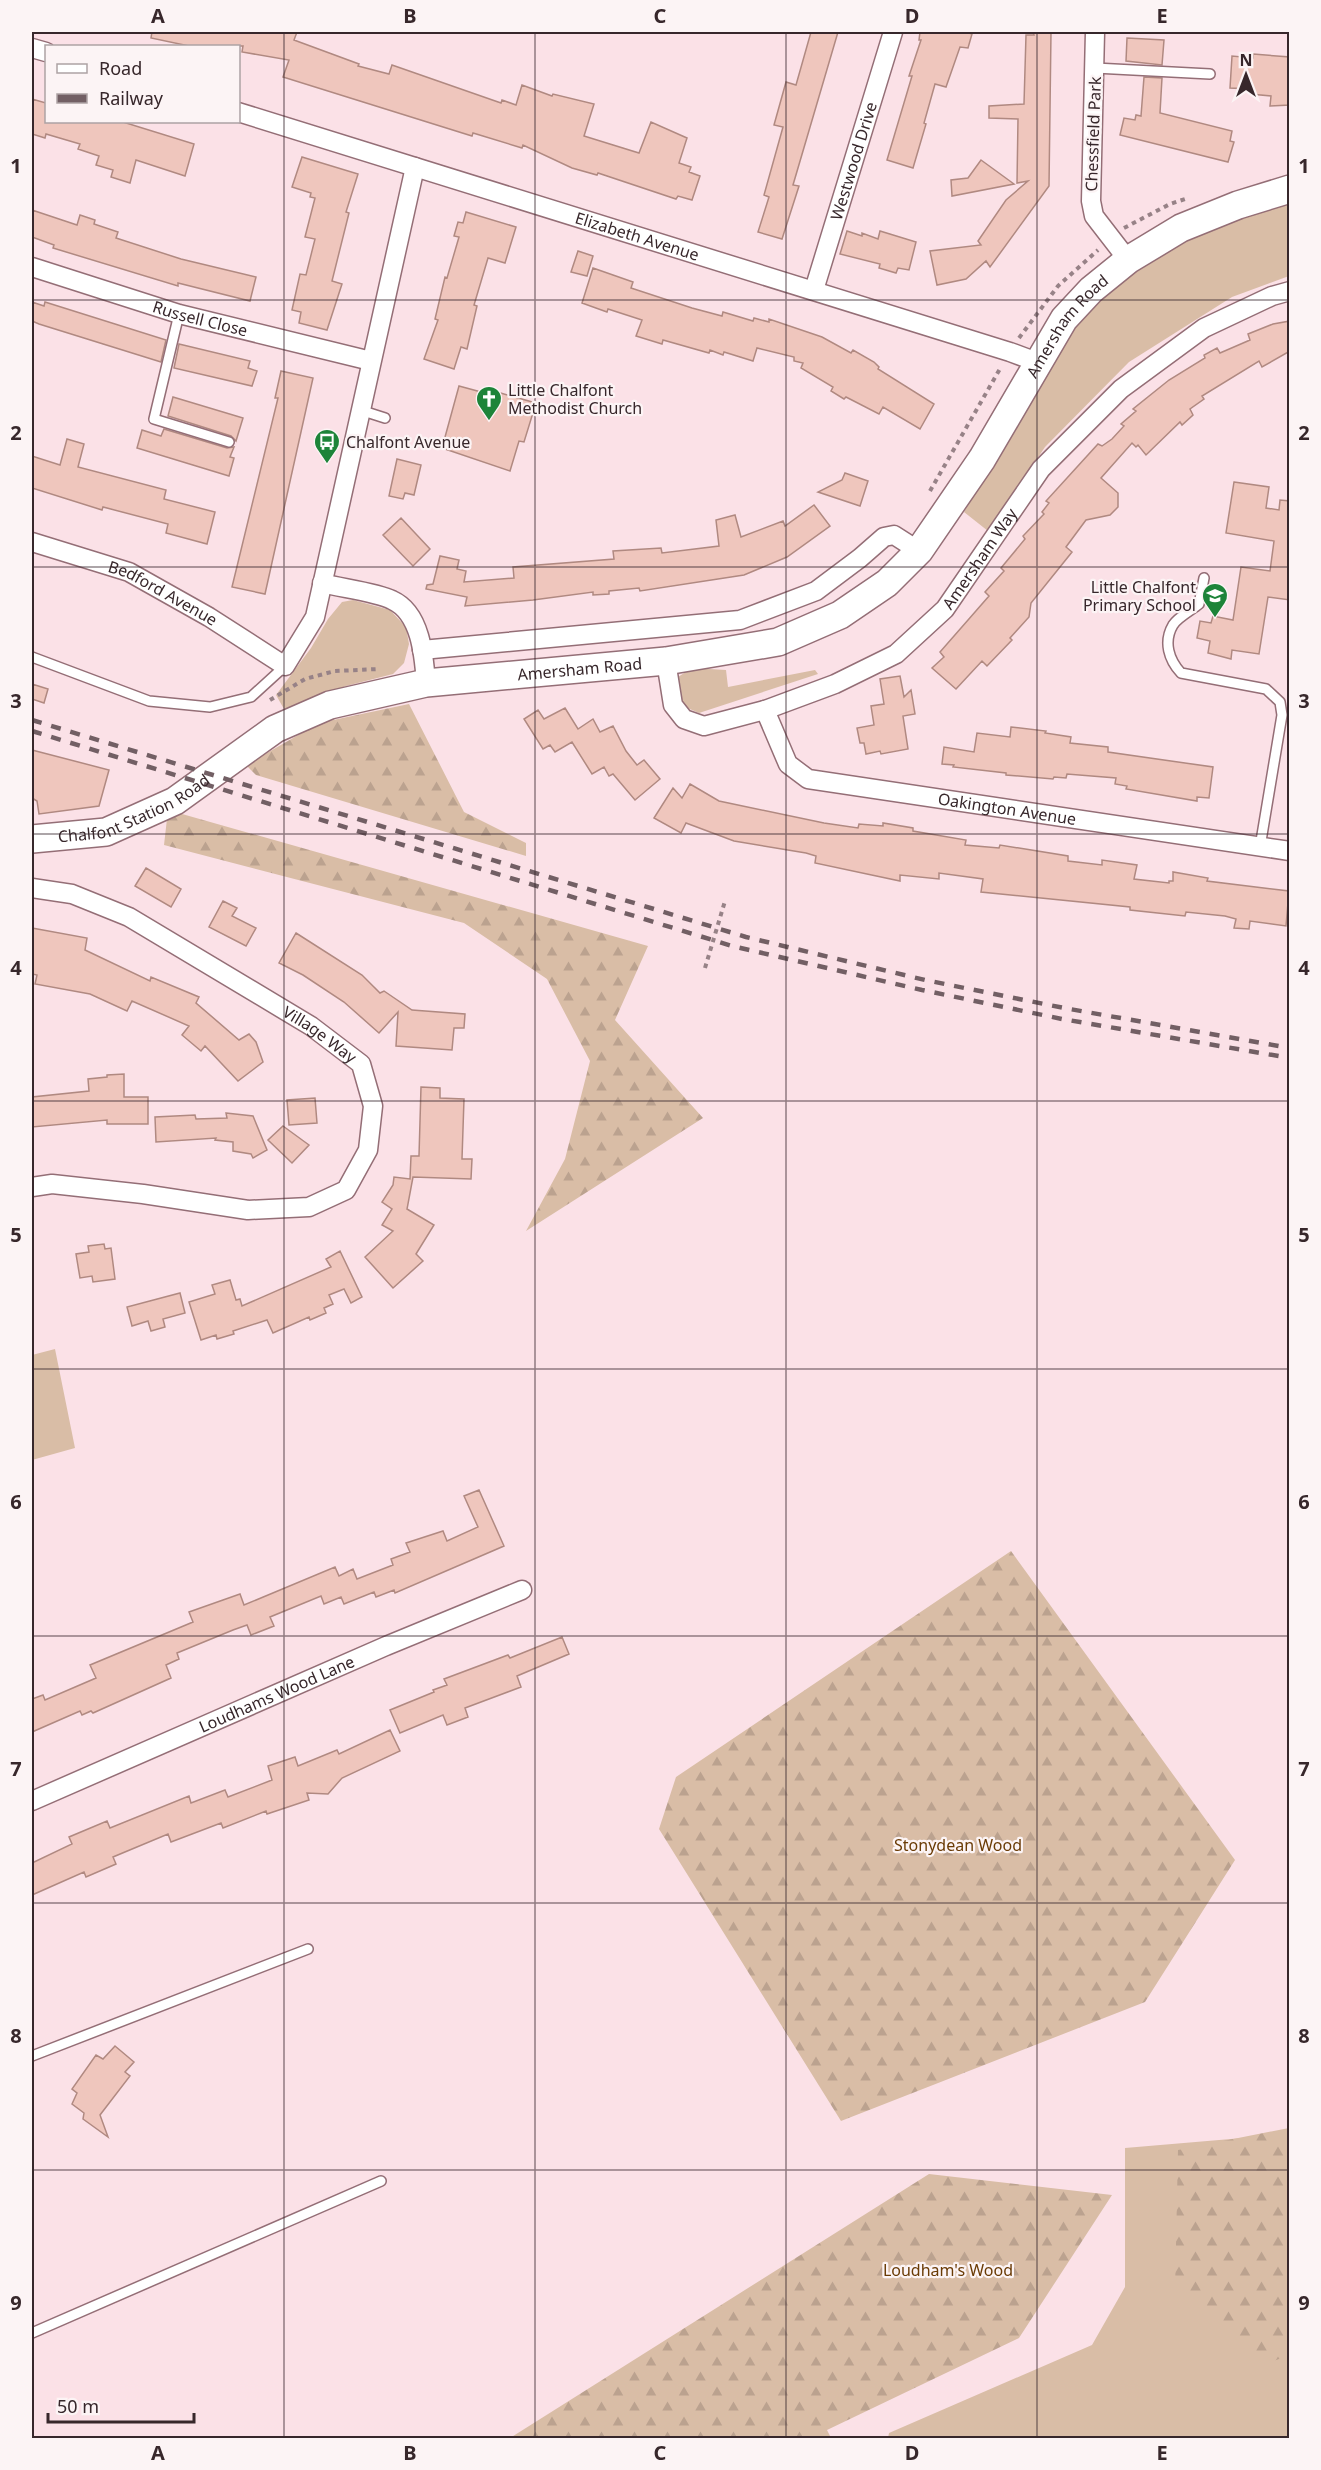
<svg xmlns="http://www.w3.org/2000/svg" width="1321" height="2470" viewBox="0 0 1321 2470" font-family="'Noto Sans',sans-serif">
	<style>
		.grass { fill: #d9bda6 }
		.forest { fill: url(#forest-firs) }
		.building { fill: #efc6bd; stroke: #b08981; stroke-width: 1.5 }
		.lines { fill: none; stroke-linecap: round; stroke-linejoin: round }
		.service-casing { stroke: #946e76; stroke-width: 12 }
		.minor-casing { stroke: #946e76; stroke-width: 21 }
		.primary-casing { stroke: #946e76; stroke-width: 30 }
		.path { stroke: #978287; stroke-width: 4; stroke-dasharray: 4.5 4.5; stroke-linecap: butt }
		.service { stroke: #fff; stroke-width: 9 }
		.minor { stroke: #fff; stroke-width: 18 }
		.primary { stroke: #fff; stroke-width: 27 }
		.rail { stroke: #725f64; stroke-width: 4.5; stroke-dasharray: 10 10; stroke-linecap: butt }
		.path-bridge { stroke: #978287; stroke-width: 4; stroke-dasharray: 4.5 4.5; stroke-linecap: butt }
		.grid { fill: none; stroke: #37272b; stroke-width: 1.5; stroke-opacity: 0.55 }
		.labels { text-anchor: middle; stroke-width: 4.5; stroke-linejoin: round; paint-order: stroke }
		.street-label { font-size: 16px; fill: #37272b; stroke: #fcf4f5 }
		.poi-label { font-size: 16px; fill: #37272b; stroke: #fcf4f5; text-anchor: start }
		.park-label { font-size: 16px; fill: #6a3b05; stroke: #fcf4f5 }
		.neatline { fill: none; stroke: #37272b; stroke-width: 2 }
		.grid-label { font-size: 20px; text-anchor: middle; font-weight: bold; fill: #37272b }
	</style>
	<defs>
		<pattern id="forest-firs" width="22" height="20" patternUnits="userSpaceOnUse" patternTransform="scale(1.5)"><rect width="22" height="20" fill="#d9bda6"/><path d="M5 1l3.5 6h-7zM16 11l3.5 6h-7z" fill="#bba28f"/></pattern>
	</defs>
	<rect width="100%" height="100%" fill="#fbe1e7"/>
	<path class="grass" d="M1289,200V276L1232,297L1129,362L1045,447L988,531L964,512L1019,415L1087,308L1148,256L1220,220Z
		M353,600L390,610L406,627L409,644L404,663L393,674L346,686L284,709L276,695L311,648L328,619L342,602Z
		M692,668L726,670L728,687L815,670L818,674L699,713L683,706L675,696L678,677Z
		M55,1349L75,1448L32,1460V1355Z
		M1289,2134V2438H888L889,2433L1092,2345L1125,2287V2148Z"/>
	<path class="forest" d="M409,704L464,812L526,843V856L256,775L246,765L319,723Z
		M168,810L648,946L615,1020L703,1118L526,1231L565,1159L590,1061L547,979L464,923L164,845Z
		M1011,1551L1235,1860L1145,2002L841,2121L659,1829L676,1777Z
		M1289,2128V2355L1264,2365L1175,2291L1178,2150Z
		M929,2174L1112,2195L1019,2338L827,2430L831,2438H510Z"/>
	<path class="building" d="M152,32H297L294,40L359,64L358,66L389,74L392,65L501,103L502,100L516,105L522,85L552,96L553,94L594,104L584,136L639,153L651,122L687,138L679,163L691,167L689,172L700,176L692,200L678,196L676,199L598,173L597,175L572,168L523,145L522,148L473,133L472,136L283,77L289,60L242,52L243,46H189L151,38Z
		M811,32H838L793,185L799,186L782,239L758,232L769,197L764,195L783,127L774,125L786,82L796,85Z
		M920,32H966L972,34L968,48L960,47L946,87L935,84L924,123L926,124L913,168L887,160L912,76H909L921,40H919Z
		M1033,32H1051L1049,186L990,267L986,261L966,279L937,285L930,251L981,245L978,241L1006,200L1028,181L1017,183L1018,119L989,118V106L1024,104L1026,35H1034Z
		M1127,38L1164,40L1162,65L1126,61Z
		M1253,54L1290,57V105L1270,106L1271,96L1250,94V89L1230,88L1232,56L1253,58Z
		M1144,77L1162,78L1160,113L1232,131L1230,141L1234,142L1228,162L1120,135L1124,118L1135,120L1136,115L1141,116Z
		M32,99L46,103V122H123L194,144L185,176L136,160L130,183L111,177L113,170L96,165L99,156L78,149L80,144L46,134L45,138L32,134Z
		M302,157L358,174L346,212L349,213L332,281L342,284L327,330L299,323L301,312L292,310L300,274L306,275L315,239L305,237L315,198L310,197L311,193L292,187Z
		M981,160L1014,184L952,196L951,180L968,178Z
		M32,210L77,225L80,215L95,220L94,224L118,232L116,238L181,259L256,277L250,301L178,283V286L53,248L54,245L32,237Z
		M466,212L516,227L505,263L488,258L474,305L477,306L467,349L461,347L454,369L424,359L438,320L435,319L445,277L447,278L459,237L454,236L458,222L463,223Z
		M847,231L862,236V233L878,239L880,231L916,242L909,270L898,268L896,273L879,268L880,264L840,254Z
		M578,251L593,256L587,276L571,272Z
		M593,268L633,282L631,288L692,308L722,316L723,312L753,321L754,318L769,322V319L822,337L851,353L853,350L874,362L879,367L878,369L934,404L920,429L883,407L879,414L846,397L844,399L831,391L833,387L801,368L803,363L794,361V357L757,348L753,361L724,352L723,355L710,350L709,353L663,340L662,344L636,336L642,320L608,309L607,312L582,303Z
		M32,302L44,306L45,302L166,340L161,362L39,324L32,321Z
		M1290,321V351L1262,367L1259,361L1202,396L1204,399L1190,409L1193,415L1182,425L1180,422L1146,455L1138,445L1136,447L1132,443L1101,478L1118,493V507L1110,515L1086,520L1066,547L1072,552L1031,603L1029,617L1010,638L1012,640L987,666L982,661L956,689L932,668L944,657L940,652L989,596L985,592L1004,571L1001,568L1025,539L1023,536L1044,514L1042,512L1049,503L1046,501L1098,444L1102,446L1112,439L1124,426L1121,424L1136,411L1133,409L1169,380L1205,358L1204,355L1217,348L1220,353L1250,340L1248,334L1273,324Z
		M179,344L250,361L248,368L257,371L252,386L174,368Z
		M281,371L313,378L265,594L232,587L278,398H275Z
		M459,386L496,396L497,392L536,403L524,442L519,441L510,471L442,448Z
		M173,397L243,418L236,441L231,436L168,416Z
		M164,429L227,448L234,447L230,457L234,458L229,476L137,448L142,430L161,436Z
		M67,439L84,444L78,467L166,490L164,499L215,512L207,544L166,533L168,524L103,507L102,510L32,488V456L60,465Z
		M397,459L421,465L414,495L405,493L403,499L389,496Z
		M845,473L868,481L860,506L818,492L842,480Z
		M1234,482L1269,487L1266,508L1279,510L1280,500L1290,501V600L1268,597L1259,654L1232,650L1231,659L1208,653L1210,641L1197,638L1200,621L1211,623L1213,616L1233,620L1241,567L1270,571L1274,541L1226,533Z
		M814,505L830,526L787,557L744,575L640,591L639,588L609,591V594L593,595V592L533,600L465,606L467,597L426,589L427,585L433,584L440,556L459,560L457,569L466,571L464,582L514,578L513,567L614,559L613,551L661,548L662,553L719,546L716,520L735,515L741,537L783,521L785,526Z
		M401,518L430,549L413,566L383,535Z
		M900,676L904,697L911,690L915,714L903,716L908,749L881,754L880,751L866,754L864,743H860L857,728L874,725L871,706L884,704L880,679Z
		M32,684L48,689L44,703L32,699Z
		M565,708L578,729L593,719L600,732L613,726L626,751L637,765L644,760L660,779L635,800L613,774L609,776L604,767L592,774L572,742L555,752L550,745L543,749L524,719L538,710L544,719Z
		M1011,727L1046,731L1045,733L1071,737L1070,743L1108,747V752L1213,767L1209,798L1197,797V801L1126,789L1127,786L1115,784L1116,778L1067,774L1066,778L1054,777L1053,779L1006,775V773L953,767L954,765L942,764L944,747L974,752L977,733L1010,737Z
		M32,750L109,770L99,806L39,814L37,801L32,798Z
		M690,784L719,801L824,823L858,828L859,824L883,826V823L913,828V831L966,840L965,845L999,848L1000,845L1068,856V861L1102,865V860L1137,865L1134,879L1169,883V881H1173V872L1208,878L1207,881L1289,891L1286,926L1250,921L1249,929L1234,928L1236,919L1225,916L1186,912L1185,916L1130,910V907L981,892L983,879L939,873V879L900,875V881L815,863L816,856L806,853L734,841L686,823L681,833L654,818L673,788L682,798Z
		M146,868L181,889L171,907L135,886Z
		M223,901L237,908L232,916L256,928L246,946L209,927Z
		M32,928L87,938L85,950L150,981L151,977L199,997L196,1003L239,1040L249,1034L256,1042L263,1062L238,1081L205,1046L201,1051L182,1035L189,1026L132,1001L127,1011L90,994L35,984L37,975L32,974Z
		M296,933L362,975L380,993L384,991L412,1010L465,1014L464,1028H454L452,1050L396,1046L398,1012L379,1033L344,1002L303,975L279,963Z
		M124,1074V1097H148V1124H107V1120L32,1127V1097L89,1091L88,1079L107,1077V1075Z
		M421,1087L440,1088V1098L464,1099L462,1159H472L471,1179L413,1177L407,1209L434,1225L416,1254L423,1261L393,1288L365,1257L393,1231L382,1225L392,1209L382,1202L393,1185L394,1177L410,1179L411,1156H419Z
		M315,1098L317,1123L289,1125L287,1100Z
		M226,1113L253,1116L267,1150L253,1158L251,1154L233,1151V1142L215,1140L216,1138L156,1142L155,1117L195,1115L196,1119L227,1118Z
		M283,1126L309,1145L292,1163L268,1140Z
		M104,1244L105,1249L111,1248L115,1279L93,1282L92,1276L80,1278L76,1254L89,1252L88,1246Z
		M340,1251L362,1297L351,1303L344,1289L329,1295L333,1304L324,1308L326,1313L310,1320L309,1317L273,1333L267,1320L233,1331L234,1334L217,1339L216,1335L201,1340L189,1302L215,1294L212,1285L230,1280L236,1300L240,1299L242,1306L331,1267L326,1259Z
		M180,1293L185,1313L163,1319L165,1327L151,1331L148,1321L132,1326L127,1307Z
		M479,1490L504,1546L395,1593L394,1590L376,1597L374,1592L344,1604L341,1597L324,1604L321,1596L270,1617L274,1626L251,1635L247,1625L233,1630L177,1653L179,1659L166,1665L171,1678L93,1713L91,1711L82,1715L80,1711L32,1732V1699L43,1695L45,1700L96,1678L90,1665L193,1622L189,1612L240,1594L244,1605L335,1567L339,1576L353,1569L357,1579L393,1565L391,1559L410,1552L406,1543L443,1531L447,1541L478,1527L464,1496Z
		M562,1637L569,1654L517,1676L521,1687L465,1708L468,1717L447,1725L443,1715L400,1733L390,1710L434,1692L433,1690L447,1685L444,1679L508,1655L510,1658Z
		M390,1730L400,1751L342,1778L328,1794L307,1793L309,1800L267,1814L266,1811L223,1828L221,1823L171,1842L168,1834L113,1857L116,1864L86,1877L84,1872L32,1895V1863L72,1844L69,1837L107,1821L110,1828L189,1796L191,1803L225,1790L228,1797L272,1780L268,1766L295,1757L298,1766L337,1750L339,1754Z
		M115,2046L134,2062L125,2072L130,2076L100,2115L108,2137L83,2119L84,2113L72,2104L77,2093L72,2089L96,2055L103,2059Z"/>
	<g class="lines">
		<defs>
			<path id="service" d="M1095,68L1210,74
				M179,314L154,419L229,442
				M360,410L385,418
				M1204,578L1199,604C1192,610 1178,617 1173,625C1163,642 1169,660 1181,673L1266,689L1280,702L1282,715L1260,847
				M32,657L149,701L210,707L251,697L285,666
				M32,2056L308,1949
				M32,2333L381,2181"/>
			<g id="minor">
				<path d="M1095,32L1091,201L1094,216L1128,260"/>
				<path d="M32,48L46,52"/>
				<path id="s1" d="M238,112L1010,352L1037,362"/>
				<path id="s2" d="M32,267L179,314L371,361"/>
				<path id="s3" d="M814,290L893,32"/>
				<path id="s4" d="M32,542L129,572L209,617L285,666L315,617L415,167"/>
				<path d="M322,583C340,588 376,592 392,600C421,613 424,656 426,683"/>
				<path d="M422,650L740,620L816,591L860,558L884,537L894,535L919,551"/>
				<path id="s5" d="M666,661L673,705L684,719L704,726L765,710L835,684L896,654L945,609L1041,469L1121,389L1204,328L1272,296L1290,291"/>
				<path id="s6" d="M765,710L788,764L808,779L1290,851"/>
				<path id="s7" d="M32,888L72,894L129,917L311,1026L361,1064L373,1106L368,1150L346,1190L309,1207L248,1210L143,1194L52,1184L32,1187"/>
				<path id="s8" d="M32,1801L386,1646L522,1590"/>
			</g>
			<g id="primary">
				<path id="s9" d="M32,839L106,832L175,801L275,729L330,705L426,683L666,661L778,642L840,615L887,583L919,551L982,459L1064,319L1091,290L1128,260L1181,228L1238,205L1290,189"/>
			</g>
		</defs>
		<use href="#service" class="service-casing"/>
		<use href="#minor" class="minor-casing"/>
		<use href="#primary" class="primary-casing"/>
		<path class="path" d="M1124,228L1170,204L1188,198
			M1019,338L1058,286L1098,250
			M930,491L1001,367
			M270,700L305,679L335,671L379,669"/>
		<use href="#service" class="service"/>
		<use href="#minor" class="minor"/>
		<use href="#primary" class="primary"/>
		<path class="rail" d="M32,720L746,937L925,980L1064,1008L1290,1048
			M32,731L732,946L922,990L1062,1019L1290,1058"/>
		<path class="path-bridge" d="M705,968L725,901"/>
	</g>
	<path class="grid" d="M284,32V2438M535,32V2438M786,32V2438M1037,32V2438M32,300H1290M32,567H1290M32,834H1290M32,1101H1290M32,1369H1290M32,1636H1290M32,1903H1290M32,2170H1290"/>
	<defs>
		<symbol id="church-pin" viewBox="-11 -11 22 30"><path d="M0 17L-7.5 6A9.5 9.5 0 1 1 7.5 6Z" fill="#1d8439" stroke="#fcf4f5"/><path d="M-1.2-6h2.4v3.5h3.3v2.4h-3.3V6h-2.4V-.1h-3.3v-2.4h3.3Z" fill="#fff"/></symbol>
		<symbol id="bus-pin" viewBox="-11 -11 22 30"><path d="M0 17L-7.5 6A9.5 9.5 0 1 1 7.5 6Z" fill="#1d8439" stroke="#fcf4f5"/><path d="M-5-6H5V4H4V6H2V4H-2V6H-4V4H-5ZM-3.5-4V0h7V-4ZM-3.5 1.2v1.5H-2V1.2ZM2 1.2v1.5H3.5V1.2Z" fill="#fff"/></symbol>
		<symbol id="school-pin" viewBox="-11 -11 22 30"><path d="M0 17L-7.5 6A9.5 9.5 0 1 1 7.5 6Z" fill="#1d8439" stroke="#fcf4f5"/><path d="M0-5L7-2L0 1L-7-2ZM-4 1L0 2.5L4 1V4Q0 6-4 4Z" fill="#fff"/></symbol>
	</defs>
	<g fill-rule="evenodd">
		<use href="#church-pin" x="474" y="384" width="30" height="40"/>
		<use href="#bus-pin" x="312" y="427" width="30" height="40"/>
		<use href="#school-pin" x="1200" y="581" width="30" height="40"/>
	</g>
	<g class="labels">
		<g class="street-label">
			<text transform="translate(1093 134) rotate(-88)" y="6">Chessfield Park</text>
			<text dy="6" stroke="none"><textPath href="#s3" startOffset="135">Westwood Drive</textPath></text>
			<text dy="6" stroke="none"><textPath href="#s1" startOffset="418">Elizabeth Avenue</textPath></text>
			<text dy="6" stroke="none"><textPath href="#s2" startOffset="176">Russell Close</textPath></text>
			<text dy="6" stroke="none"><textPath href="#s9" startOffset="1226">Amersham Road</textPath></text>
			<text dy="6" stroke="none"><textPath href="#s5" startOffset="417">Amersham Way</textPath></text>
			<text dy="6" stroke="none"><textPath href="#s4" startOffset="141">Bedford Avenue</textPath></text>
			<text dy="6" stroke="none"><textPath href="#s9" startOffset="586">Amersham Road</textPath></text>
			<text dy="6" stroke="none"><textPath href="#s9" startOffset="108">Chalfont Station Road</textPath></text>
			<text dy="6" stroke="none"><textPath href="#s6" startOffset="285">Oakington Avenue</textPath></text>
			<text dy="6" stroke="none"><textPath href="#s7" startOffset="326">Village Way</textPath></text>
			<text dy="6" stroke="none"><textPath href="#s8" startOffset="267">Loudhams Wood Lane</textPath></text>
		</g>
		<g class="poi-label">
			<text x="508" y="396">Little Chalfont<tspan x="508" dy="18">Methodist Church</tspan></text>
			<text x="346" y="448">Chalfont Avenue</text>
			<text x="1196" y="593" text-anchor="end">Little Chalfont<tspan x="1196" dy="18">Primary School</tspan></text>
		</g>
		<g class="park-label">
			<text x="958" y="1851">Stonydean Wood</text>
			<text x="948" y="2276">Loudham's Wood</text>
		</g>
	</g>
	<rect width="1321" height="2470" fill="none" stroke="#fcf4f5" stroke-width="66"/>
	<rect x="45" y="45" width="195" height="78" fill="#fcf4f5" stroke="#ada2a4" stroke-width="1.5"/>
	<rect x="57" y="64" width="30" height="9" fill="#ffffff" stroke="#ada2a4" stroke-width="1.5"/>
	<text x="99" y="75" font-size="18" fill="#37272b">Road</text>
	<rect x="57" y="94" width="30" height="9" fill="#725f64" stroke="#ada2a4" stroke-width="1.5"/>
	<text x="99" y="105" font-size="18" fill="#37272b">Railway</text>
	<g transform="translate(1246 75)" stroke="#fcf4f5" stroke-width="4.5" paint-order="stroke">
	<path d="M0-4.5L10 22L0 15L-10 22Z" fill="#37272b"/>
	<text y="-9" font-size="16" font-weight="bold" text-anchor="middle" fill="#37272b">N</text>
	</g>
	<path d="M48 2413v9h146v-9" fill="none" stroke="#37272b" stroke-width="3"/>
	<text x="57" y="2413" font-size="18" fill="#37272b" stroke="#fcf4f5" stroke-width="4.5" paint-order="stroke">50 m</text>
	<rect x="33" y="33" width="1255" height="2404" class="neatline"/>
	<g class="grid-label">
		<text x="158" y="23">A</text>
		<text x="410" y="23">B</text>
		<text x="660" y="23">C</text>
		<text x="912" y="23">D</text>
		<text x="1162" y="23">E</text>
		<text x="16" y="173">1</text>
		<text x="1304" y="173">1</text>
		<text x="16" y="440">2</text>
		<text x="1304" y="440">2</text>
		<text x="16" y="708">3</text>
		<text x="1304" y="708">3</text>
		<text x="16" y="975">4</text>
		<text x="1304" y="975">4</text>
		<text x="16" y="1242">5</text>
		<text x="1304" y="1242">5</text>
		<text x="16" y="1509">6</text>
		<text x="1304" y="1509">6</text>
		<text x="16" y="1776">7</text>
		<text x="1304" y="1776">7</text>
		<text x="16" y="2043">8</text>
		<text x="1304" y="2043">8</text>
		<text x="16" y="2310">9</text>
		<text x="1304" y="2310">9</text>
		<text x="158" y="2460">A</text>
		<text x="410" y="2460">B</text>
		<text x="660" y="2460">C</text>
		<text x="912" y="2460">D</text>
		<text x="1162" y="2460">E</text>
	</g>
</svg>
